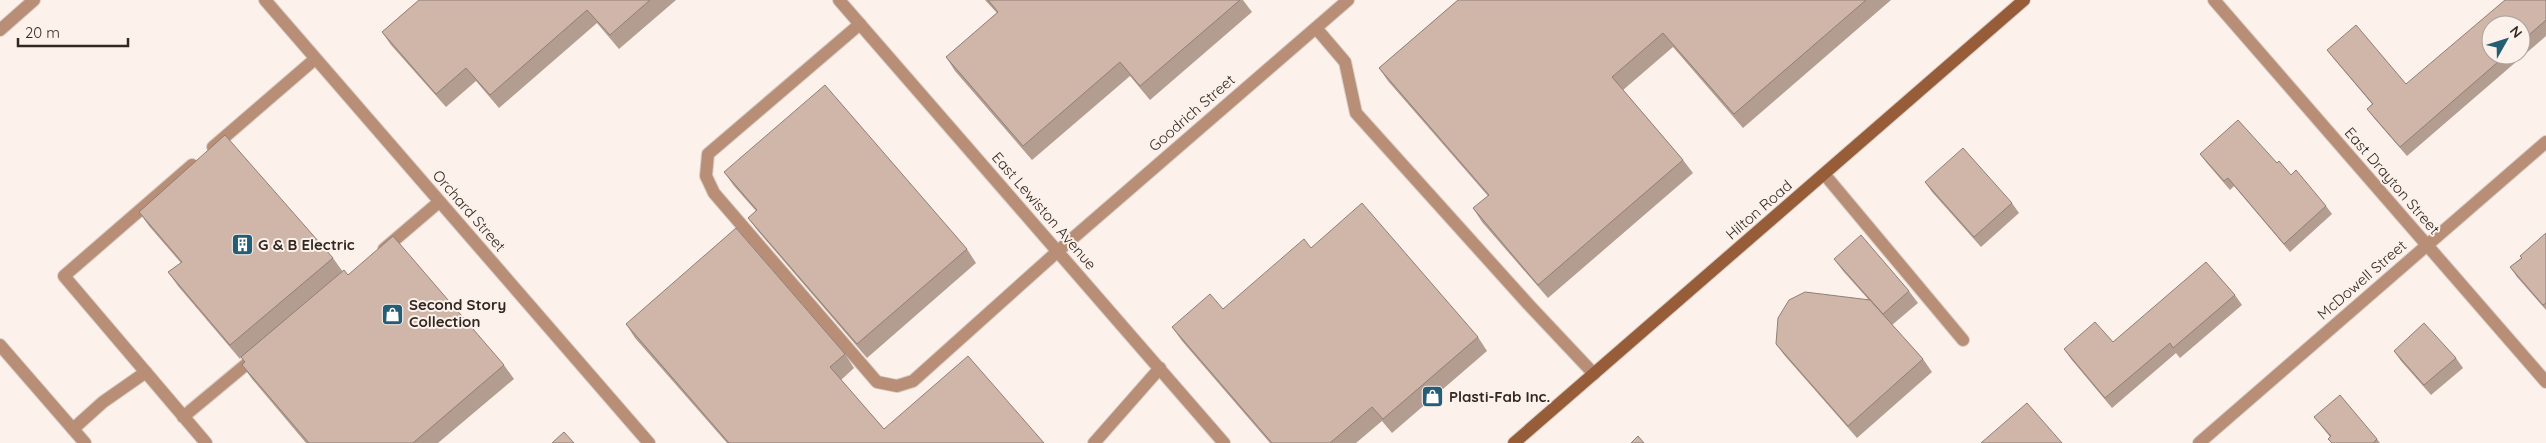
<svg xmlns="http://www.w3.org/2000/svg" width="2546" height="443" viewBox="0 0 2546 443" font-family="Quicksand,sans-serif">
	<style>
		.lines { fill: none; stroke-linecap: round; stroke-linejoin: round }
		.lane-casing { stroke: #d8cdc7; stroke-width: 14 }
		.street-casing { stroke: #d8cdc7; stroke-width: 14 }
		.secondary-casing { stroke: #d8cdc7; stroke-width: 14 }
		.lane { stroke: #b88e76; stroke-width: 12 }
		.street { stroke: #b88e76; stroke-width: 12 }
		.secondary { stroke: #975c38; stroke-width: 12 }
		.wall { fill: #b29d90; fill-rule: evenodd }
		.building { fill: #cfb6a8; stroke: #917f76 }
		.labels { text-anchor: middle; stroke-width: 4; stroke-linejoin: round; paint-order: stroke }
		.street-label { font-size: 15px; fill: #322822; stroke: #fcf1eb }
		.poi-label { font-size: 15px; font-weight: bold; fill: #322822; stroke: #fcf1eb; text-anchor: start }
	</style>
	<rect width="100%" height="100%" fill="#fcf1eb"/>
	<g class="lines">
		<defs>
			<path id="lane" d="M860,24L708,154L706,176L714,193L877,382L897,386L913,381L1058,251
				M1316,28L1345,62L1356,113L1529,305L1594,374
				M213,147L315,59
				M192,165L64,276L206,443
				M1825,175L1963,340
				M384,249L439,202
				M183,417L255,357
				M73,429L103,402L146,372
				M1094,443L1160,368"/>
			<path id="street" d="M265,0L649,443
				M839,0L1224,443
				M2214,0L2546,382
				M0,30L34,0
				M1058,251L1348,0
				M0,345L85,443
				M2199,443L2546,142"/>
			<path id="secondary" d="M1514,443L2024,0"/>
		</defs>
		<use href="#lane" class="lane-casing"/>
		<use href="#street" class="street-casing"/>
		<use href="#secondary" class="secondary-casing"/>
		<use href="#lane" class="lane"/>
		<use href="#street" class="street"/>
		<use href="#secondary" class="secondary"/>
	</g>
	<path class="wall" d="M419,0H676L619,49L597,23L499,108L476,81L446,107L391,45L382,32Z
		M985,0H1243L1252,12L1150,100L1130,76L1032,160L955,71L946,57L997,13Z
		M1458,0H1891L1743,128L1673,47L1623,90L1683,160L1693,173L1548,298L1482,222L1473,208L1488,196L1388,81L1379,68Z
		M2546,0V36L2407,156L2374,118L2367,109L2372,104L2334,59L2327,50L2406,84ZM2521,25V55H2491Z
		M2200,154L2277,163L2326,206L2332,214L2290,252L2234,186L2230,190L2206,162Z
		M724,172L967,249L976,263L867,358L758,231L748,218L756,211L734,186Z
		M1925,182L2012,203L2019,213L1981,247L1932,192Z
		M139,212L333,258L343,272L504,365L514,379L438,443H306L252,379L242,365L245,363L241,357L240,359L178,286L168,272L181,263L149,226Z
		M2546,233V310L2517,277L2510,267L2521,258Z
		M1311,248L1478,337L1487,351L1392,433L1382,421L1356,443H1270L1182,341L1172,327L1223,309Z
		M1834,259L1909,291L1918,303L1892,325L1923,359L1932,372L1857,438L1785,356L1776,344L1868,299L1843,271Z
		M2235,295L2242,305L2180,358L2176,353L2112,408L2071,359L2064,349L2113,342Z
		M626,324L845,354L854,368L841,380L884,429L1044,443H727L635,338Z
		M2394,351L2456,358L2463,368L2431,395L2401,361Z
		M2314,417L2377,439L2380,443H2331L2330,437Z"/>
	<path class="building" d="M419,0H650L610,35L587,10L490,95L466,68L436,94L382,32Z
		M988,0H1240L1140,86L1120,62L1023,146L946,57L998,12Z
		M1458,0H1866L1734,114L1663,33L1612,77L1683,160L1538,285L1473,208L1489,195L1379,68Z
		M2505,0H2546V20L2521,42V25H2491V55H2506L2400,147L2367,109L2373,104L2327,50L2356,25L2406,84Z
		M825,85L967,249L857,344L748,218L757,210L724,172Z
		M2238,120L2277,163L2279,161L2291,175L2296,170L2326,206L2284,244L2228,178L2224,181L2200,154Z
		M225,135L333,258L230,345L168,272L182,262L139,212Z
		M1963,148L2012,203L1974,237L1925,182Z
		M1362,203L1478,337L1383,419L1372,407L1330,443H1272L1172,327L1210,294L1223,309L1304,239L1311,248Z
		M736,228L845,354L830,367L884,429L968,356L1044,443H729L626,324Z
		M2546,233V303L2543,305L2510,267L2522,258L2520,256Z
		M1861,235L1909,291L1883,314L1834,259Z
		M393,236L504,365L413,443H309L242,365L245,362L241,357L344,270L348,275Z
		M2206,262L2235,295L2173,348L2170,343L2105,398L2064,349L2095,322L2113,342Z
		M1805,292L1870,300L1923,359L1848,426L1776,344L1778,318L1789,300Z
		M2424,323L2456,358L2424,385L2394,351Z
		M2340,395L2377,439L2373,443H2332L2328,439L2331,436L2314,417Z
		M2027,403L2062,443H1981Z
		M564,432L574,443H552Z
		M1638,436L1644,443H1631Z"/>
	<defs>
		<symbol id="building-square" viewBox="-11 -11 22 22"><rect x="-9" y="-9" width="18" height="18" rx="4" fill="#235d76" stroke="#fcf1eb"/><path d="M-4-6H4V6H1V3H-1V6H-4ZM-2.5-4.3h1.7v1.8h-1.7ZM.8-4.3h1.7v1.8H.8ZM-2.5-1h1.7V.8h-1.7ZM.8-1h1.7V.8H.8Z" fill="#fff"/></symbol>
		<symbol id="shop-square" viewBox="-11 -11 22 22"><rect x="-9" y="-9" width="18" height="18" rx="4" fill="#235d76" stroke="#fcf1eb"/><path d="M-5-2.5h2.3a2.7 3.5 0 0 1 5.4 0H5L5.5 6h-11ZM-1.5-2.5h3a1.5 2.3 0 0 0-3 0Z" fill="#fff"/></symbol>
	</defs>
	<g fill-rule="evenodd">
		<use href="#building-square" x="230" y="232" width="25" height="25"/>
		<use href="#shop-square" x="380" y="302" width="25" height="25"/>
		<use href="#shop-square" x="1420" y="384" width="25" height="25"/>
	</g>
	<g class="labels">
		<g class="street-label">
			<text transform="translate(1192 113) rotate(-41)" y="5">Goodrich Street</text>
			<text transform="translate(2392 181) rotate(49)" y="5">East Drayton Street</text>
			<text transform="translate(1759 210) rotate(-41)" y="5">Hilton Road</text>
			<text transform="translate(469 211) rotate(49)" y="5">Orchard Street</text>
			<text transform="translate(1044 211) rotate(49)" y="5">East Lewiston Avenue</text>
			<text transform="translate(2362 280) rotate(-41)" y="5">McDowell Street</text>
		</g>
		<g class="poi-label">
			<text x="258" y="250">G &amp; B Electric</text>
			<text x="409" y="310">Second Story<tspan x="409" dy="17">Collection</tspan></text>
			<text x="1449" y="402">Plasti-Fab Inc.</text>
		</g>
	</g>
	<g transform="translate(2506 40) rotate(51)"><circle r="24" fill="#fcf1eb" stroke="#aba19b"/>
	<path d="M0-4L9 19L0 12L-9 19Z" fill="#235d76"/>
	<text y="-8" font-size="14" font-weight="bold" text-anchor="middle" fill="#322822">N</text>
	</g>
	<path d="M18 38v8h110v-8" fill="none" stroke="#322822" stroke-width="2.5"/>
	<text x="25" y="38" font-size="15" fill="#322822" stroke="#fcf1eb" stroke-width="4" paint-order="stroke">20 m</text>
</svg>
